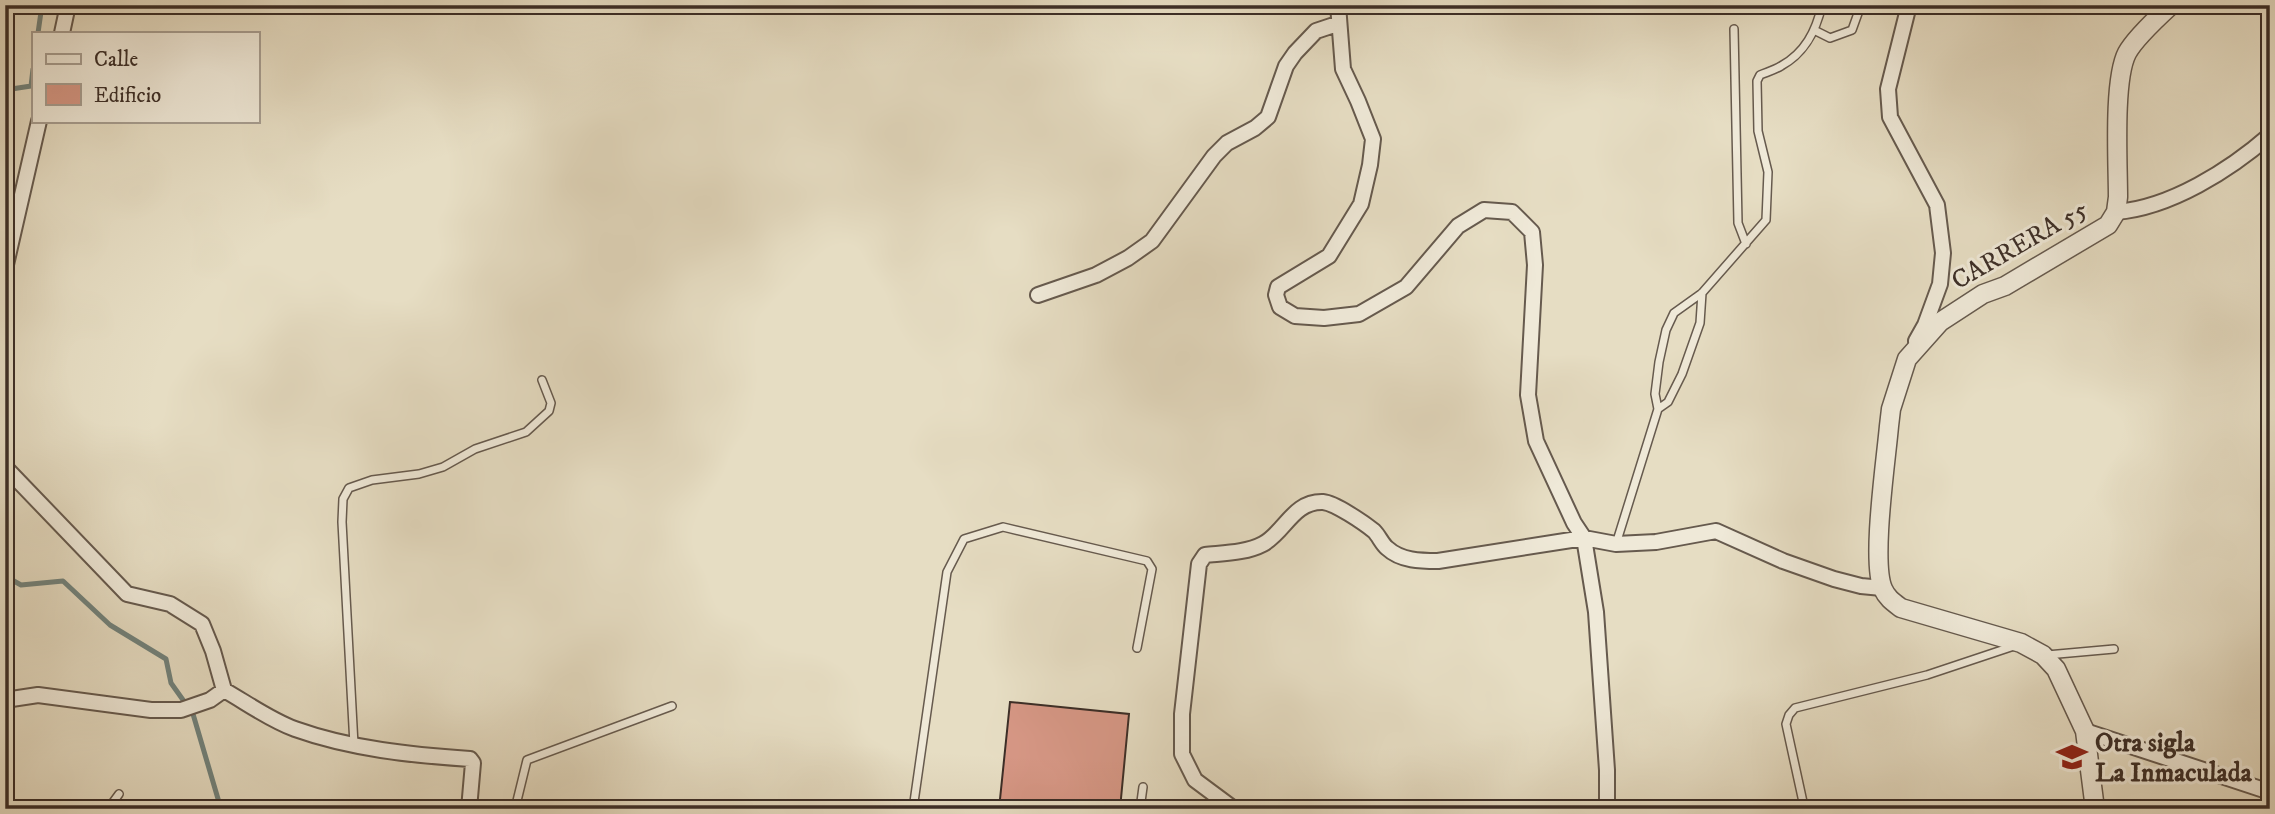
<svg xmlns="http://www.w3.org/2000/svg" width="2275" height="814" viewBox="0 0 2275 814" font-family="'IM FELL DW Pica',serif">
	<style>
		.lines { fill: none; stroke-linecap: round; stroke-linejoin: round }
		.stream { stroke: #72837d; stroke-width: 5 }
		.building { fill: #d69785; stroke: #3c2e27; stroke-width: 2 }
		.service-casing { stroke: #665a4e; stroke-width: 10 }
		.minor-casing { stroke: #665a4e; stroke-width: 18 }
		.tertiary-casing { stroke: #665a4e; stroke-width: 21 }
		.service { stroke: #efe9d8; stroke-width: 7 }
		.minor { stroke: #efe9d8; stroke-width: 14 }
		.tertiary { stroke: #efe9d8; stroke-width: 18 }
		.labels { text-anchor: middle; stroke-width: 6; stroke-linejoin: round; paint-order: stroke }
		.street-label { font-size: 26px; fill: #3c2e27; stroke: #efe9d8 }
		.poi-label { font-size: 26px; font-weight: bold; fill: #3c2e27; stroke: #efe9d8; text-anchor: start }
	</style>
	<rect width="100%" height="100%" fill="#e6ddc3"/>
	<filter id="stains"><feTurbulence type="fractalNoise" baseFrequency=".00286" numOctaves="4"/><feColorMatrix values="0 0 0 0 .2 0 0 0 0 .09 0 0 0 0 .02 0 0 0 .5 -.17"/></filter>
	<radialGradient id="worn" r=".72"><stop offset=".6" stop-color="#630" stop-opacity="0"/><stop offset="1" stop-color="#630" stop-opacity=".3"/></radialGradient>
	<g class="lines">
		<path class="stream" d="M38,33L42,5
			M5,90L31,86L33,69
			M5,576L21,585L63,581L110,625L166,659L171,683L193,714L221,809"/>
	</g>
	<path class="building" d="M1010,702L1129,714L1120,809H999Z"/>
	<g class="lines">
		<defs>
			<path id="service" d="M1734,29L1738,223L1746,244
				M1816,31L1830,38L1852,30L1861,5
				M1658,409L1668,402L1682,374L1700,323L1702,293
				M1616,544L1658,409L1655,394L1659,362L1666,330L1674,313L1702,293L1766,220L1768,172L1758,131L1757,81L1760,75C1767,72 1775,70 1781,66C1805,53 1816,31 1822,5
				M2047,655L2114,649
				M354,745L342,522L343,499L349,488L372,480L419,474L443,467L475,449L526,432L549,411L551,403L542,380
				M1803,802L1786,724L1789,715L1795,708L1927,675L2014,646
				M108,809L119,794
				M515,809L527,760L672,706
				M913,809L947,572L964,539L1003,527L1147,561L1152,569L1137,648
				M1140,809L1143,787"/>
			<path id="minor" d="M1338,5L1343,69L1358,101L1373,139L1370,165L1361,204L1329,256L1278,287L1276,295L1280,307L1295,316L1324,318L1359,314L1406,287L1458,226L1484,210L1512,212L1532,232L1535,265L1528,395L1536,441L1574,523L1584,538L1596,612L1607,770V809
				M1909,5L1888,89L1890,117L1937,205L1943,253L1940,284L1925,325L1916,341
				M62,33L68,5
				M2116,212C2170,208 2230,170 2270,135
				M5,269L39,121
				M1038,295L1096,275L1128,258L1152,241L1214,156L1227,143L1255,128L1268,117L1286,66L1295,53L1316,31L1337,24
				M5,467L127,594L170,604L202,624L213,651L224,690
				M5,700L38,695L151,710H181L210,700L224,690C247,703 270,720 295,729C351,749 411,755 470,759L473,763L469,809
				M2085,731L2270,792
				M1234,809L1195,780L1182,754V714L1199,564L1205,555C1224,553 1246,553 1263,544C1285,532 1293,501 1323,502C1335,503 1364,523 1374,531C1379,536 1382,544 1387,548C1401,561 1421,561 1438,561L1584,538L1616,544L1656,542L1716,531L1783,561L1834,579L1861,586L1882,588"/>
			<path id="tertiary" d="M2095,809L2085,731L2056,669L2043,655L2021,643L1901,608C1893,602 1887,598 1883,589C1871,561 1886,461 1889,426L1891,409L1907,359L1940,322L1983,294L2005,286L2108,225L2116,212L2118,197C2118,164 2113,80 2127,53C2135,38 2158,17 2171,5"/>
		</defs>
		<use href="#service" class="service-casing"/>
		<use href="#minor" class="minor-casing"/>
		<use href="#tertiary" class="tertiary-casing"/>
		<use href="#service" class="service"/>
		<use href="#minor" class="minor"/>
		<use href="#tertiary" class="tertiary"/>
	</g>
	<defs>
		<symbol id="school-bare" viewBox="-9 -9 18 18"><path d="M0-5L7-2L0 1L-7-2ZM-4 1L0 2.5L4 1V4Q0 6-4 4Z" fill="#8f2418" stroke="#efe9d8" stroke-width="2.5" paint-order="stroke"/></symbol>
	</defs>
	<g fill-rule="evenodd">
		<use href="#school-bare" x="2050" y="735" width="44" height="44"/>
	</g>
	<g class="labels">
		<g class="street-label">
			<text transform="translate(2019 244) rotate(-30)" y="9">CARRERA 55</text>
		</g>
		<g class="poi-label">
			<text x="2095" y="751">Otra sigla<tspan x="2095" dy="30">La Inmaculada</tspan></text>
		</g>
	</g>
	<rect width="2275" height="814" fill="none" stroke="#e6ddc3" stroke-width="28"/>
	<rect x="7" y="7" width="2261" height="800" fill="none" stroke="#3c2e27" stroke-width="3.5"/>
	<rect x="14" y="14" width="2247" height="786" fill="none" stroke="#3c2e27" stroke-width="2"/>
	<rect x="32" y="32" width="228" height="91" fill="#efe9d8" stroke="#a79e91" stroke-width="2"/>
	<rect x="46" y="54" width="35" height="10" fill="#efe9d8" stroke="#a79e91" stroke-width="2"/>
	<text x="94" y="66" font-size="21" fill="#3c2e27">Calle</text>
	<rect x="46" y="84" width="35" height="21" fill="#d69785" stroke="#a79e91" stroke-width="2"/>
	<text x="94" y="102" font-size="21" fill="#3c2e27">Edificio</text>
	<rect width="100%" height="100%" filter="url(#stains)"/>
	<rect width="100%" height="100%" fill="url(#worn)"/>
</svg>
